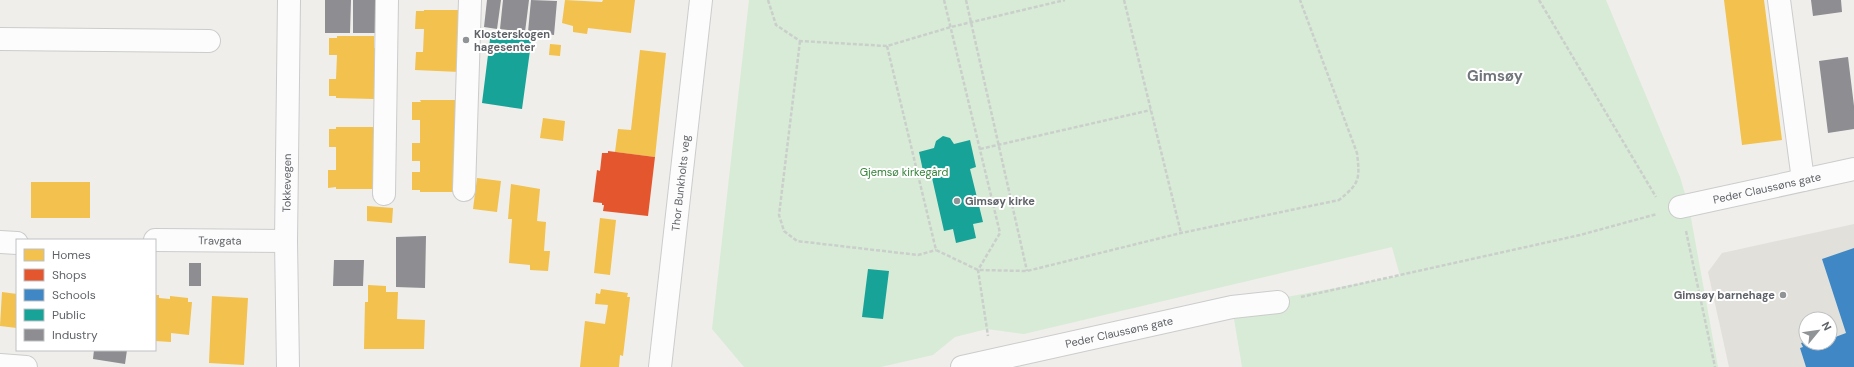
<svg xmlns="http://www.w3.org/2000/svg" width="1854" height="367" viewBox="0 0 1854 367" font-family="'DM Sans',sans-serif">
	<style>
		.education { fill: #e2e0da; fill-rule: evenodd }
		.green { fill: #d8ebd6 }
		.homes { fill: #f2c14e }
		.shops { fill: #e4572e }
		.schools { fill: #3f88c5 }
		.public { fill: #17a398 }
		.industry { fill: #8d8d92 }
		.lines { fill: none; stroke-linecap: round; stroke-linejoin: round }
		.minor-casing { stroke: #cbcccc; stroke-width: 24 }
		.path { stroke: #cacfcc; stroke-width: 2.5; stroke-dasharray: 4 2; stroke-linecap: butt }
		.minor { stroke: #fdfcfc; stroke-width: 22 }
		.poi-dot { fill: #919496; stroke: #fff; stroke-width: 1.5 }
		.labels { text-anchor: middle; stroke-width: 4; stroke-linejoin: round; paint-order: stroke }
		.poi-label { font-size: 11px; font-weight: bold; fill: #5f6368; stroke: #fff; text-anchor: start }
		.park-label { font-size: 11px; fill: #348238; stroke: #fff }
		.street-label { font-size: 11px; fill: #5f6368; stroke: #fff }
		.district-label { font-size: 15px; font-weight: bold; fill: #70757a; stroke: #fff }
	</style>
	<rect width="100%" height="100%" fill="#efeeea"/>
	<path class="education" d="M1854,224V367H1729L1708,272L1722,253ZM1806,319H1830V343H1806Z"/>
	<path class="green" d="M749,0H1606L1680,177L1689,207L1718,367H1242L1232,307L1400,276L1392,247L1024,334L987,329L955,337L933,355L881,367H744L712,329Z"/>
	<path class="homes" d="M565,0L602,2L603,0H635L631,33L588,28L587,34L573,32V26L562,23Z
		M1724,0H1764L1782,140L1742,145Z
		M424,10H461L460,72L415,70L416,52H423L424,29H415L416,11H424Z
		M337,36H374V48H376V63H374L376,86L374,87V99L336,98V96H329V79H336L337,55H329V38H337Z
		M550,44L561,45L560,56L549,55Z
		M640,50L666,53L655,157L615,152L618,129L631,130Z
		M420,100H457V192H420V190H412V172H420V161H412V143H420V120H412V102H421Z
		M543,118L565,121L563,141L540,138Z
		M336,127H373L375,154H373V163H376V178H373V189H336V187L328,188V170H336V147H329V129H336Z
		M477,178L501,181L497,212L473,209Z
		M31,182H90V218H31Z
		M511,184L540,189L537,221L546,222L544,251H550L548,271L530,270V265L509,263L512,219H508Z
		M367,206L393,208L392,223L367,221Z
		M600,218L616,220L610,275L594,273Z
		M368,285L386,286V292H398L397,319L425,320L424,349H364L365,302H368Z
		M601,289L628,293L627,297H630L623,356L620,355L619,367H580L585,321L605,324L608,305L595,304L596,293L600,294Z
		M2,292L17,294V328L0,326Z
		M155,295H159V298L170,299V296L188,298V302H192L189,335L171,333V342L155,341Z
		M212,296L248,298L244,365L209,363Z"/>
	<path class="shops" d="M608,151L655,157L648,216L603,211L604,205H602V203L593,202L597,170L600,171L602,153H608Z"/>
	<path class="schools" d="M1854,248V367H1806L1800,348L1803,347L1801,343L1806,341V343H1830V339L1846,333L1822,259Z"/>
	<path class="public" d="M491,31L532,36L522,109L482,103Z
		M943,136L950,138L954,144L970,140L976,167L970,169L983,222L973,224L976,238L956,243L953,229L944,231L932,178L925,180L919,152L934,148L936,141Z
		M868,269L889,271L883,319L862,317Z"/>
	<path class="industry" d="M325,0H351L350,33H325Z
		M353,0H379V33H353Z
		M487,0H501L497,29L484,27Z
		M503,0H529L525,32L500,29Z
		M531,0L557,1L554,35L528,32Z
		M1811,0H1841L1842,12L1813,16Z
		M1848,57L1854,106V129L1828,133L1819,61Z
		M426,236L425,288L396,287V237Z
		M334,260H364L363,286H333Z
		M189,263H201V286H189Z
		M94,350H127L125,364L93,359Z"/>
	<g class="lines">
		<defs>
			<g id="minor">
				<path d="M1779,0L1803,180"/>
				<path d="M0,39L209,41"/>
				<path d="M464,190L470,0"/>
				<path d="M384,194L387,0"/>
				<path id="s1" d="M1680,207L1854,169"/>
				<path id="s2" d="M155,240L286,241"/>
				<path d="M0,242L17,243"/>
				<path d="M0,365L26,367"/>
				<path id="s3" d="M288,367L286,241L289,0"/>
				<path id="s4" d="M660,367L701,0"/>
				<path id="s5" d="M962,367L1232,307L1278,302"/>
			</g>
		</defs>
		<use href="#minor" class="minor-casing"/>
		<path class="path" d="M768,0L776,25L800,41L887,46L951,27L1065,0
			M944,0L1000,233L978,270L988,336
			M966,0L1027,271
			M1124,0L1181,233
			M1539,0L1656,197
			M800,41L779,215L784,231L797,241L918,255L936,250
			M887,46L936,250L978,270L1027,271L1181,233L1339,200C1360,183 1360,179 1357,153L1300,0
			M980,149L1151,110
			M1686,231L1715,367
			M1301,297L1580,235L1657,214"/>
		<use href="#minor" class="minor"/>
	</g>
	<g class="poi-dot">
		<circle cx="466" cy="40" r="4"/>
		<circle cx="957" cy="201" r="4"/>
		<circle cx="1783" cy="295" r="4"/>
	</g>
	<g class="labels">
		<g class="poi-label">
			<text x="474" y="38">Klosterskogen<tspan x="474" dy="13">hagesenter</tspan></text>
			<text x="965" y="205">Gimsøy kirke</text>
			<text x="1775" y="299" text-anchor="end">Gimsøy barnehage</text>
		</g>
		<g class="park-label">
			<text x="904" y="176">Gjemsø kirkegård</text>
		</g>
		<g class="street-label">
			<text dy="4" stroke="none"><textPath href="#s3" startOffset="184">Tokkevegen</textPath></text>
			<text dy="4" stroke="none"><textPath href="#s4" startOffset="185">Thor Bunkholts veg</textPath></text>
			<text dy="4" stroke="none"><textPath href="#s1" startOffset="89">Peder Claussøns gate</textPath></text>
			<text dy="4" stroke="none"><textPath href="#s2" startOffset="65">Travgata</textPath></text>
			<text dy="4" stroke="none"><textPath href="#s5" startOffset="161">Peder Claussøns gate</textPath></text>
		</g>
		<g class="district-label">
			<text x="1495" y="81">Gimsøy</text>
		</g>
	</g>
	<rect x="16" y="239" width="140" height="112" fill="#ffffff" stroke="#bfc1c3"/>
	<rect x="24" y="249" width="20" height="12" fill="#f2c14e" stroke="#bfc1c3"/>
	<text x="52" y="259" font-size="12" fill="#5f6368">Homes</text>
	<rect x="24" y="269" width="20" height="12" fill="#e4572e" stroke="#bfc1c3"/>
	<text x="52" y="279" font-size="12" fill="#5f6368">Shops</text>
	<rect x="24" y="289" width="20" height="12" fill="#3f88c5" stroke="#bfc1c3"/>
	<text x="52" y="299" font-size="12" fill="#5f6368">Schools</text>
	<rect x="24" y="309" width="20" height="12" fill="#17a398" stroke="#bfc1c3"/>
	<text x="52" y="319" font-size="12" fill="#5f6368">Public</text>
	<rect x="24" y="329" width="20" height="12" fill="#8d8d92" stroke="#bfc1c3"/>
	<text x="52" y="339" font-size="12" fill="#5f6368">Industry</text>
	<g transform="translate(1818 331) rotate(61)"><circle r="19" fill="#ffffff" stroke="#bfc1c3"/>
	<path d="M0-3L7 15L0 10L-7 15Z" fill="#919496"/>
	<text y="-6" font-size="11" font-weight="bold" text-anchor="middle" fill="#5f6368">N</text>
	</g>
</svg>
